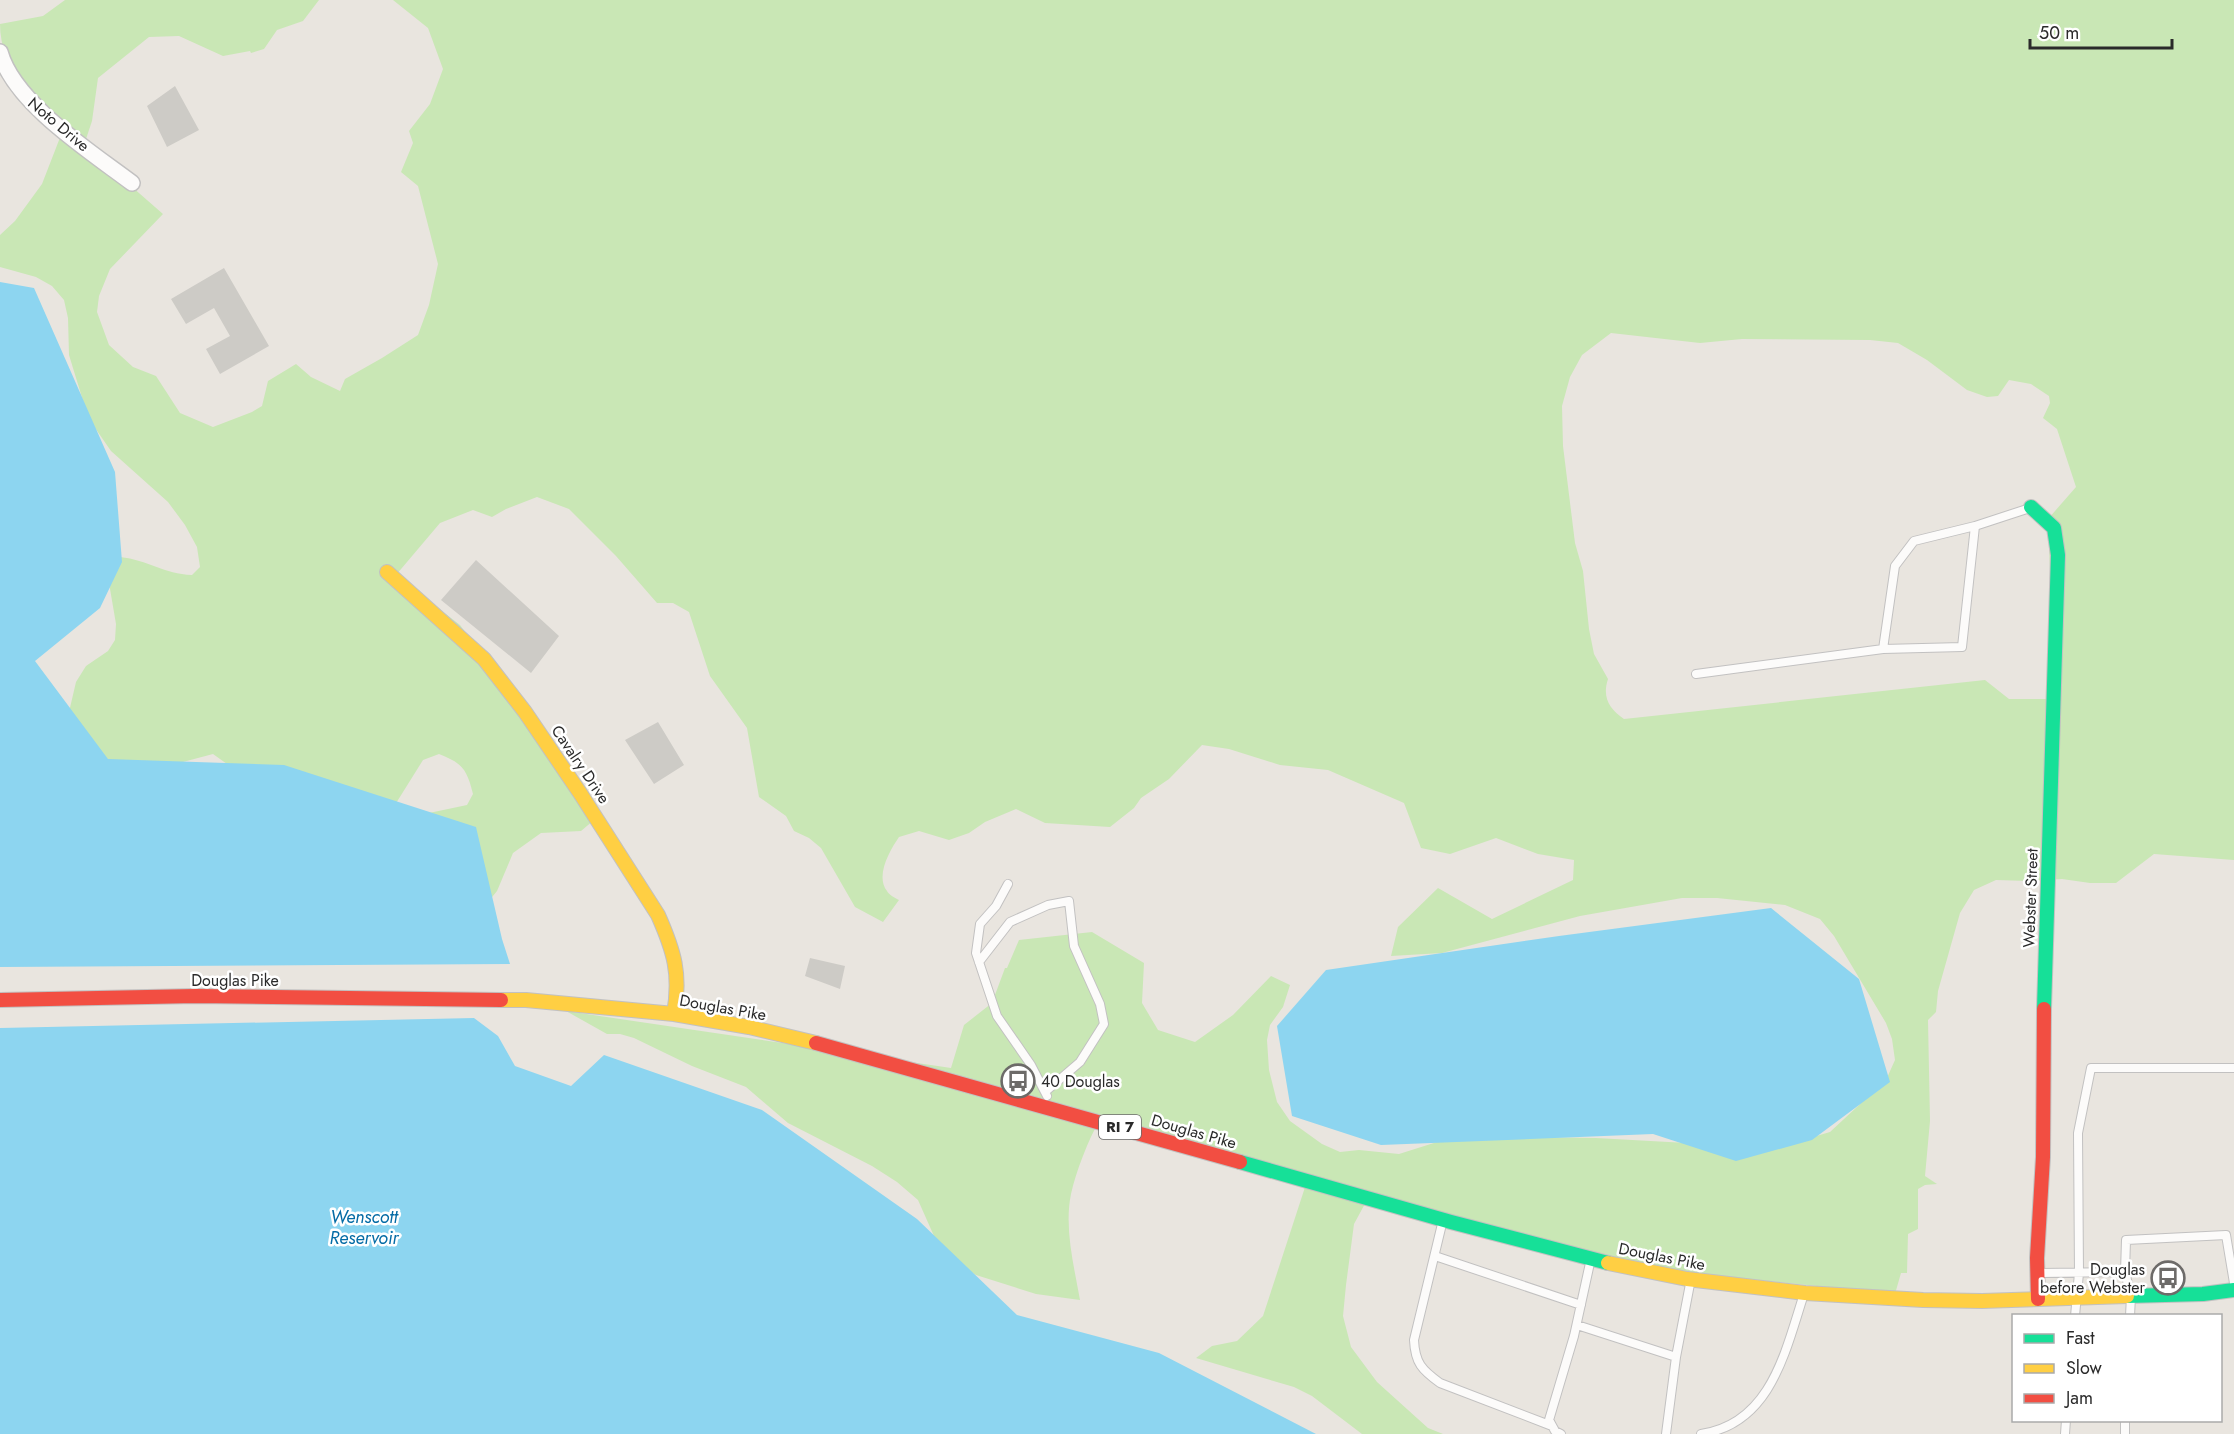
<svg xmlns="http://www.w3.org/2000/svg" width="2234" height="1434" viewBox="0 0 2234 1434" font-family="Jost,sans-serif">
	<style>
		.green { fill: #c9e7b5; fill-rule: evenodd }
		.water { fill: #8dd5f0 }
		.building { fill: #cdcbc6 }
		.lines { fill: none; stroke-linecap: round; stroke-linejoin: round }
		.lane-casing { stroke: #c2c1c1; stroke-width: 10 }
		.street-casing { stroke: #c2c1c1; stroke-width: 18 }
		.fast-casing { stroke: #c2c1c1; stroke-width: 16 }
		.slow-casing { stroke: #c2c1c1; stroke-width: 16 }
		.jam-casing { stroke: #c2c1c1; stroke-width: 16 }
		.lane { stroke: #fcfbfa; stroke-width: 8 }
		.street { stroke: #fcfbfa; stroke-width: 15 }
		.fast { stroke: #16e098; stroke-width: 14 }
		.slow { stroke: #ffcf43; stroke-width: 14 }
		.jam { stroke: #f24e42; stroke-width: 14 }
		.labels { text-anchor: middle; stroke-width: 5; stroke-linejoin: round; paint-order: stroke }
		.shield { fill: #fff; stroke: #6a6a6a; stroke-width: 1.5 }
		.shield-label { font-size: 15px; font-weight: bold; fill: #2a2a2a }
		.street-label { font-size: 16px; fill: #2a2a2a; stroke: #fff }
		.poi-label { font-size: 16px; fill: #2a2a2a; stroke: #fff; text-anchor: start }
		.water-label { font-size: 18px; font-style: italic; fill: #046ba5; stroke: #fff }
	</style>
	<rect width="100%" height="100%" fill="#e9e5df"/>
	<path class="green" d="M65,0H319L303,21L277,30L264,49L251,53L250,51L223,56L179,36L149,37L98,78L92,121L84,145L163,214L110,269L99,296L97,312L109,345L133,367L156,376L180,413L213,427L252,412L262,406L268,381L296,364L311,377L340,391L345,379L382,358L418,335L429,305L438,264L418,186L401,172L413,143L409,131L430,104L443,69L428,28L393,0H2234V860L2154,854L2116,883H2090L2062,879L2029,881L1996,880L1974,890L1960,913L1938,991L1936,1012L1928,1020L1930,1121L1925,1176L1937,1184L1925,1185L1918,1189V1229L1908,1234L1907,1273H1901L1895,1294L1641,1268L1367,1200L1354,1224L1346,1285L1343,1316L1351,1347L1377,1382L1428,1428L1443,1434H1362L1312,1396L1294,1387L1196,1358L1212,1346L1237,1341L1263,1316L1308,1178L1099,1121C1088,1141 1076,1171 1071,1194C1064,1228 1074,1266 1080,1300L1036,1294L976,1275L960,1265L934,1236L918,1200L897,1182L872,1166L788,1123L746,1087L692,1066L634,1038L620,1034H607L566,1011L951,1068L964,1025L992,1003L1005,968H1007L1019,940L1092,932L1144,963L1142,1003L1158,1030L1195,1042L1233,1015L1271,976L1290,985L1283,1007L1270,1025L1267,1040L1269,1070L1277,1102L1290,1121L1322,1144L1340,1152L1359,1150L1399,1154L1456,1136L1596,1138L1723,1145L1813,1137L1830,1132L1886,1080L1895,1060L1892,1039L1886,1023L1834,936L1820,919L1785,905L1717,898H1682L1580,916L1442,953L1391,956L1398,927L1438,888L1492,919L1573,880L1574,860L1538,854L1496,838L1450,854L1421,848L1404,803L1328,770L1280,765L1229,749L1202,745L1169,779L1141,798L1134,808L1110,827L1045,823L1016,809L985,822L969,833L949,840L919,831L899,837C890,850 875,876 887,891C889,895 895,898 899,900L883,922L855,907L821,848L809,838L794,831L786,816L759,797L747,728L710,676L689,612L673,603H657L616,556L569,509L537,497L506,509L492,517L473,510L440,523L396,575L460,625L600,815L581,831L541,833L513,853L497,891L484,907L429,813L467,805L473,794C467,769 462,763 439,754L423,760L383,824L234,769L213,754L164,767L118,763L98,755L69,712L76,682L86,666L108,651L115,640L116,624L109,583L120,557C148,560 164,574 192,575L200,567L197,547L185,525L168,502L111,451L93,425L84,404L69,355L68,318L64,300L52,286L36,277L0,267V235L15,221L42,184L61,135C35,102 0,69 0,24L43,16ZM1611,333L1700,343L1742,339L1870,340L1898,343L1927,360L1967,390L1987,397L1998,396L2009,380L2031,384L2049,396L2050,403L2043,418L2057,429L2076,487L2048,519L2055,699H2009L1985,680L1624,719C1609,709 1602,697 1608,679L1594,654L1589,629L1583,571L1575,543L1563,446L1562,406L1570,377L1582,355Z"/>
	<path class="water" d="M0,282L34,288L115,472L122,562L100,608L35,661L108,759L284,765L476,827L502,939L510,964L0,967Z
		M1771,908L1859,979L1890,1082L1812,1140L1736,1161L1653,1134L1381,1145L1292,1116L1277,1026L1326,970L1559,936Z
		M474,1018L498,1036L515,1066L571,1086L604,1055L762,1110L917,1219L1017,1315L1159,1353L1316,1434H0V1028Z"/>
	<path class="building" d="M175,86L199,130L167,147L147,106Z
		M224,268L269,346L220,374L206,349L230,336L214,308L186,324L171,299Z
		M476,560L559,636L531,673L441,600Z
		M658,722L684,765L654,784L625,740Z
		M810,958L845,966L840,989L805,976Z"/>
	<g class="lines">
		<defs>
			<path id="lane" d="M1883,649L1895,566L1914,541L1975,526
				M1696,674L1883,649L1962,647L1975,526L2030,508
				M1008,884L996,906L980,924L976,953L997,1016L1031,1065L1047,1096
				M979,962L1010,922L1048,905L1069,901L1074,946L1100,1004L1104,1024L1080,1062L1045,1092
				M1442,1224L1414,1340C1415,1363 1422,1370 1440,1383L1552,1426
				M1435,1256L1581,1305
				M2039,1273L2125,1272
				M2075,1316L2079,1273L2078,1133L2091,1068H2234
				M2130,1316L2131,1296L2125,1272L2126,1240L2226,1235L2234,1283
				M1577,1325L1676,1357
				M1561,1434L1555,1431L1549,1420L1574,1336L1590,1263
				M1666,1434L1676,1357L1690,1284
				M1701,1434C1770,1424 1785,1353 1803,1297
				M2065,1434L2066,1420
				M2125,1434V1420"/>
			<path id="street" d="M0,52C14,103 91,152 132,183"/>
			<path id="fast" d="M2031,507L2054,528L2058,555L2044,1009
				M1240,1162L1451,1222L1608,1263
				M2127,1296L2203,1294L2234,1290"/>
			<path id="slow" d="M387,572L484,659L525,712L580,793L658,915C674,951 681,974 674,1014
				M501,1000H526L674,1014L749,1027L816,1043
				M1608,1263L1687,1279L1805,1293L1923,1300L1982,1301L2127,1296"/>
			<path id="jam" d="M0,1000L196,996L501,1000
				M816,1043L1240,1162
				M2038,1299L2037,1258L2043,1157L2044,1009"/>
		</defs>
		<use href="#lane" class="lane-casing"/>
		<use href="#street" class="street-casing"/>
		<use href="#fast" class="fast-casing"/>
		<use href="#slow" class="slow-casing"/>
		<use href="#jam" class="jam-casing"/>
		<use href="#lane" class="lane"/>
		<use href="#street" class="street"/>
		<use href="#fast" class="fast"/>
		<use href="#slow" class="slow"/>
		<use href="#jam" class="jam"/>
	</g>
	<defs>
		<symbol id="bus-ring" viewBox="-11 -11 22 22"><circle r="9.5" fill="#fff" stroke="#6d6b69" stroke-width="1.5"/><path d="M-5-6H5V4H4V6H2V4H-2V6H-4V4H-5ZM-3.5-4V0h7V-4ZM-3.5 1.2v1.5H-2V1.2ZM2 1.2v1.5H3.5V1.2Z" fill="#6d6b69"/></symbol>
	</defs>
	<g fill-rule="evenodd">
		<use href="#bus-ring" x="999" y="1062" width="38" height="38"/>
		<use href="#bus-ring" x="2149" y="1259" width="38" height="38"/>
	</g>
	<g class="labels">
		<rect class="shield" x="1099" y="1115" width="42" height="24" rx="4.5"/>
		<g class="shield-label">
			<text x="1120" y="1132">RI 7</text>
		</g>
		<g class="street-label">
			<text transform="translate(59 124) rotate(40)" y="6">Noto Drive</text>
			<text transform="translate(581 764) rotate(56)" y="6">Cavalry Drive</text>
			<text transform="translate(2030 898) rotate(-88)" y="6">Webster Street</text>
			<text x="235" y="986">Douglas Pike</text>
			<text transform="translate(723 1007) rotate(10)" y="6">Douglas Pike</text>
			<text transform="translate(1194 1131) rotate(16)" y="6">Douglas Pike</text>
			<text transform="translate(1662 1256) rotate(11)" y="6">Douglas Pike</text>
		</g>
		<g class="poi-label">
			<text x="1041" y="1087">40 Douglas</text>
			<text x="2145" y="1275" text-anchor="end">Douglas<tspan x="2145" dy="18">before Webster</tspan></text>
		</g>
		<g class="water-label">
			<text x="364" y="1223">Wenscott<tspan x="364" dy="21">Reservoir</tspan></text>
		</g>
	</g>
	<rect x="2012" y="1314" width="210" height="108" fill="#ffffff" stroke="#aaaaaa" stroke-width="1.5"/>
	<rect x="2024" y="1334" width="30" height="9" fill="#16e098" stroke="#aaaaaa" stroke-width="1.5"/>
	<text x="2066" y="1344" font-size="18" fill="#2a2a2a">Fast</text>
	<rect x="2024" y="1364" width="30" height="9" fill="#ffcf43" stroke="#aaaaaa" stroke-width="1.5"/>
	<text x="2066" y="1374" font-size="18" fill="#2a2a2a">Slow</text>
	<rect x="2024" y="1394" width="30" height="9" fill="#f24e42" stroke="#aaaaaa" stroke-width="1.5"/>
	<text x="2066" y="1404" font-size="18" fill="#2a2a2a">Jam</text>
	<path d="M2030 39v9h142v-9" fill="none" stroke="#2a2a2a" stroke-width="3"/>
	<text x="2039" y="39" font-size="18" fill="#2a2a2a" stroke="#ffffff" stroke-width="4.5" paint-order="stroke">50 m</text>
</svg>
